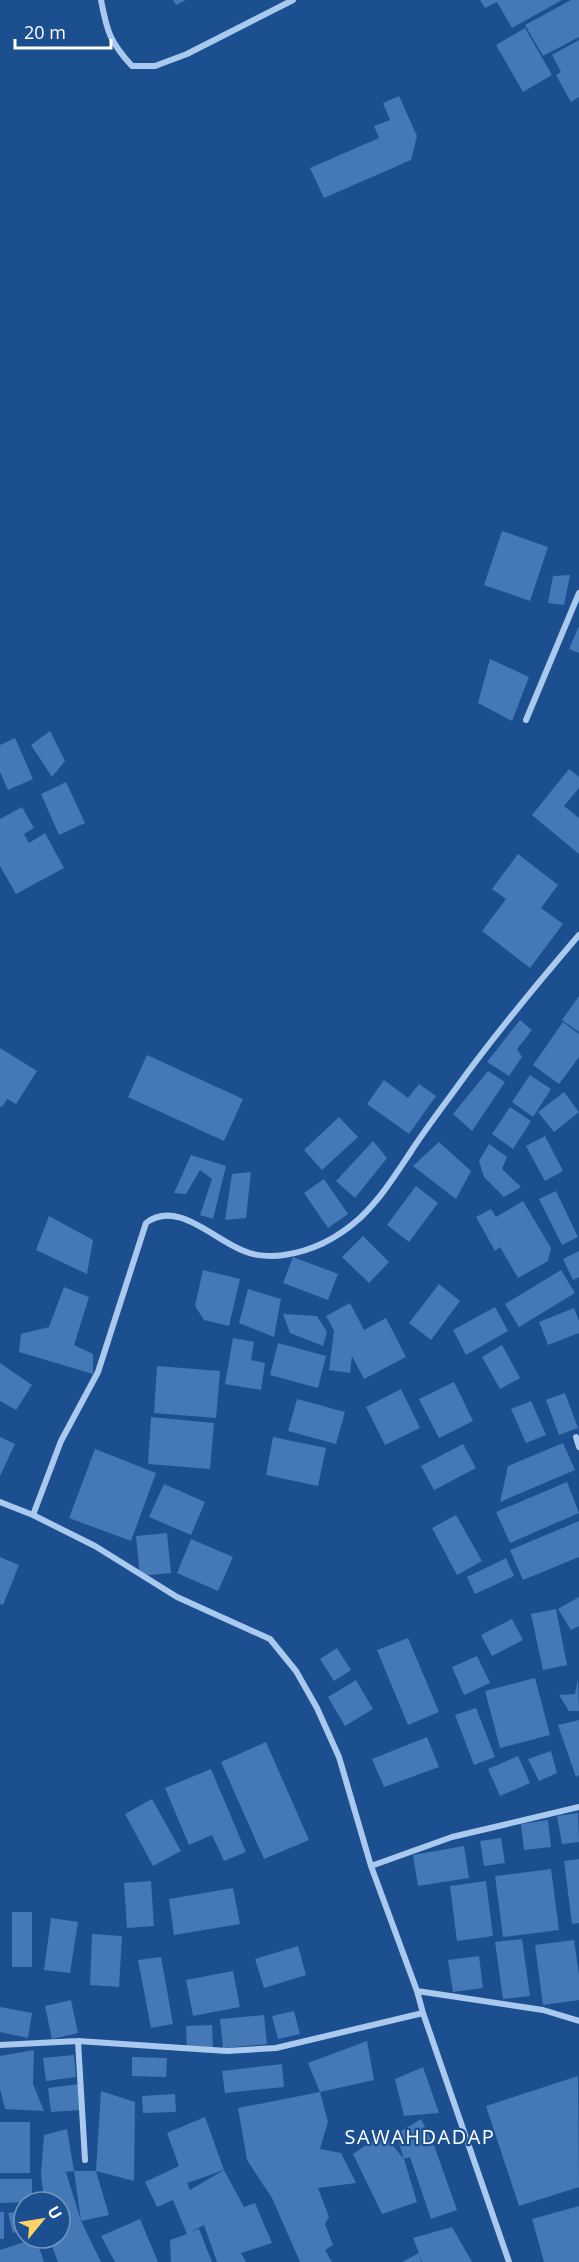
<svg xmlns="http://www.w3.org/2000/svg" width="579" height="2262" viewBox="0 0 579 2262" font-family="'Open Sans',sans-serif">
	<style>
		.building { fill: #4478b7; fill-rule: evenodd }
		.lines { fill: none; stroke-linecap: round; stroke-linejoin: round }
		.street { stroke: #a9c9ee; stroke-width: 6 }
		.labels { text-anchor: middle; stroke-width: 4.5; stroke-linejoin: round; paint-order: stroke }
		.quarter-label { font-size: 20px; letter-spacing: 1.5px; fill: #fff; stroke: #1b4f8f }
	</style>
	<rect width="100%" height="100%" fill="#1b4f8f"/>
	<path class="building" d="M173,0H186L176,5Z
		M480,0H562L512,28L497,2L485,8Z
		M571,0H579V37L543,56L525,25Z
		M525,28L552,75L523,92L496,45Z
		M579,40V97L571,102L556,75L561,72L552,55Z
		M399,96L417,136L411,160L324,198L310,168L379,138L374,126L390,120L383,103Z
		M502,531L548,547L530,601L484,585Z
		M570,575L564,605L548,603L553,576Z
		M579,626V653L569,649Z
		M490,659L529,677L512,721L478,703Z
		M50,731L65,761L52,777L31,745Z
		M15,738L33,779L8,790L0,772V745Z
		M569,769L579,777V788L564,806L579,818V854L532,815Z
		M66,782L85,823L59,835L41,794Z
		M22,807L34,828L24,834L29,843L45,833L64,868L16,894L0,866V819Z
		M518,854L558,885L541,908L563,924L530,968L482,931L506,899L492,889Z
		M579,996V1032L562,1020Z
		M520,1020L532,1030L517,1049L522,1057L509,1076L487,1062Z
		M563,1022L579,1034V1057L559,1084L533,1065Z
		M0,1048L37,1071L16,1104L7,1099L2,1107L0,1106Z
		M147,1055L243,1099L224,1141L128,1097Z
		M488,1071L505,1082L472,1131L453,1114Z
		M530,1075L551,1089L533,1117L512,1102Z
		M384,1080L408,1098L419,1084L436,1096L409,1134L367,1104Z
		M564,1092L579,1112L554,1132L538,1112Z
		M510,1107L531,1121L513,1149L492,1134Z
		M339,1117L358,1137L322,1170L304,1150Z
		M545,1136L563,1171L545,1181L526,1146Z
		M373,1141L387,1158L355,1198L336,1181Z
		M439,1142L471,1171L456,1199L413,1166Z
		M489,1144L507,1157L502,1169L521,1187L504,1197L484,1177L479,1161Z
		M191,1155L226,1166L213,1219L200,1215L212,1179L200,1170L186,1194L174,1193Z
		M251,1172L246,1218L225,1220L232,1174Z
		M324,1179L348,1214L328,1228L304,1193Z
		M416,1186L438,1203L409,1242L387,1225Z
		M556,1191L578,1237L562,1245L539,1199Z
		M523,1201L551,1248L548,1261L518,1278L500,1247L495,1251L476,1217L491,1209L496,1217Z
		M49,1216L93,1240L87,1274L36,1250Z
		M363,1236L389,1262L369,1283L342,1257Z
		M579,1251V1277L573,1280L563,1259Z
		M293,1257L338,1274L328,1300L283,1283Z
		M203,1270L240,1279L229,1326L204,1320L195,1306Z
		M561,1270L575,1293L519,1327L505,1304Z
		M439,1284L460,1301L431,1340L409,1323Z
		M64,1287L89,1297L74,1345L93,1354V1374L19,1352L21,1334L49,1327Z
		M248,1289L281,1299L274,1337L239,1323Z
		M350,1303L364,1330L386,1318L406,1357L364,1379L352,1356L350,1373L329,1370L334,1331L326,1316Z
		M495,1307L508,1331L466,1355L453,1330Z
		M574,1308L579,1321V1333L548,1345L539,1322Z
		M283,1314L317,1316L327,1332L323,1346L290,1333Z
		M233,1338L254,1342L251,1360L265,1363L261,1390L225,1384Z
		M278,1343L326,1356L318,1388L270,1375Z
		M502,1345L520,1378L500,1389L482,1357Z
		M0,1363L32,1385L16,1410L0,1401Z
		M157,1366L220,1371L216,1418L154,1413Z
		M454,1382L473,1421L439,1438L419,1399Z
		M401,1389L420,1428L385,1445L366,1407Z
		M565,1393L578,1428L559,1435L546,1400Z
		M297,1399L345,1412L336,1444L288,1431Z
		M531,1401L546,1435L526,1443L511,1409Z
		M151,1417L214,1423L210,1469L148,1464Z
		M0,1437L15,1444L0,1476Z
		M273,1437L326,1448L318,1486L266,1475Z
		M563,1443L575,1470L500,1502L508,1466Z
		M463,1444L476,1468L434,1490L421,1466Z
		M95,1449L156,1473L131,1541L69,1518Z
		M567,1482L579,1513L510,1543L496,1512Z
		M164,1484L205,1502L191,1535L149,1517Z
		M456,1515L482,1561L457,1575L432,1528Z
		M579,1521V1557L523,1580L510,1550Z
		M167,1533L171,1573L140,1576L136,1536Z
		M191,1539L233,1557L218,1591L177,1573Z
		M0,1557L19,1565L3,1605L0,1604Z
		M506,1558L514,1576L475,1594L467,1577Z
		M579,1597V1626L571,1630L558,1609Z
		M556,1609L567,1665L543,1670L531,1614Z
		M512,1619L523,1640L492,1656L481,1635Z
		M408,1638L439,1712L408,1725L377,1650Z
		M337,1648L351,1670L334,1681L320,1659Z
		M477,1656L490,1683L464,1695L452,1667Z
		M535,1678L550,1735L500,1748L485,1691Z
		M578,1679L579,1711H569L559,1695L575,1694Z
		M356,1680L373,1709L345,1726L328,1697Z
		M476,1708L495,1757L474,1765L455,1715Z
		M579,1720V1775L576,1777L558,1725Z
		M427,1737L439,1767L384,1787L372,1759Z
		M266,1742L309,1840L264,1859L221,1762Z
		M551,1751L557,1773L539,1781L528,1759Z
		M518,1756L530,1783L500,1796L488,1769Z
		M211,1769L246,1852L224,1861L212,1835L189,1845L165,1788Z
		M152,1799L181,1851L153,1866L125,1814Z
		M578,1813L579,1842L562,1844L557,1816Z
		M548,1820L551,1847L524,1850L521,1824Z
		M501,1838L505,1863L484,1866L480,1841Z
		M464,1846L469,1878L418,1886L413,1855Z
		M579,1859V1923L572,1924L564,1861Z
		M551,1869L559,1930L503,1937L495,1876Z
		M151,1881L154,1926L127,1928L124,1883Z
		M486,1881L493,1936L457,1941L450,1886Z
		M233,1888L240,1924L174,1935L169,1899Z
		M12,1912H32V1967H12Z
		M51,1918L78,1922L70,1973L44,1970Z
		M92,1934L122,1936L119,1987L90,1985Z
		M522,1939L530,1996L503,1999L495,1942Z
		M574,1940L579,1975V2000L543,2005L535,1945Z
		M298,1946L306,1975L264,1988L255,1959Z
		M479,1956L483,1988L453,1992L448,1960Z
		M161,1957L173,2024L151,2028L138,1960Z
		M233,1971L240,2007L193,2016L186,1980Z
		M71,2000L78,2033L52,2039L45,2006Z
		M0,2007L32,2013L28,2038L0,2032Z
		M294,2011L300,2034L278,2039L272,2016Z
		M264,2015L267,2044L223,2048L220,2019Z
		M212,2025L213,2047L187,2049L186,2026Z
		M367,2041L374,2080L320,2092L328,2122L320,2149L341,2153L356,2183L318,2188L329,2217L325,2224L333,2245L325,2250L332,2262H300L272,2198L247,2160L238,2108L320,2092L308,2063Z
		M34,2050L33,2084L44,2111L5,2109L0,2089V2056Z
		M74,2055L76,2077L46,2081L43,2058Z
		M132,2057L167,2058L166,2077L132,2076Z
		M282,2064L284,2087L225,2093L222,2071Z
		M423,2067L439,2113L404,2116L395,2079Z
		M578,2076L579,2187L519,2206L486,2106Z
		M79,2084L80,2110L51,2112L48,2088Z
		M101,2091L135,2102L134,2181L96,2171L109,2215L81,2221L101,2262H58L49,2238H60V2202H44L41,2174L44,2135L67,2129L74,2171L66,2172L81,2221L74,2171H96Z
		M175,2094L176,2112L143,2113L142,2096Z
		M205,2117L224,2170L244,2207L255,2203L272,2243L241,2253L246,2262H217L204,2225L191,2232L199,2229L212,2262H171L170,2240L187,2234L173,2200L157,2207L145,2182L179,2166L167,2133ZM224,2170L190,2190L187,2183Z
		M421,2119L435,2148L457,2210L431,2219L410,2157L404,2159L417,2202L382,2214L353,2154L383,2134L404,2159L396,2134Z
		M0,2122H30V2173H0Z
		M0,2179H32V2202L0,2203Z
		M579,2206V2262H544L532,2219Z
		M24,2210V2231L13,2233L8,2213Z
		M0,2212H4V2239H0Z
		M140,2219L158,2262H115L101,2236Z
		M452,2227L472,2262H422L420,2255L421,2262H402L419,2253L413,2238Z
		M36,2238L44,2262H0V2250Z"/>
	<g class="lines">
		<path class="street" d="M101,0C107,32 110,42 132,66H155L187,54L293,0
			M526,720L579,593
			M576,1437L579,1447
			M0,1502L33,1515L95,1546L177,1597L270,1639L296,1671L317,1708L339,1757L371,1866L417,1991L423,2013L509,2262
			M33,1515L61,1441L98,1372L146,1223C177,1199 214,1240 244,1251C255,1256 272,1257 284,1255C312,1251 339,1237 360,1218C381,1198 394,1177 410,1153C424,1131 441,1109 457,1087C495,1034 537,984 579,935
			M371,1866L452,1837L579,1807
			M417,1991L543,2010L579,2021
			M78,2041L85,2160
			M0,2045L78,2041L227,2051L276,2048L423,2013"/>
	</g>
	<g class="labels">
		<g class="quarter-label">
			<text x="420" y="2144">SAWAHDADAP</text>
		</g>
	</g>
	<g transform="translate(42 2220) rotate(60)"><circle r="28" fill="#1b4f8f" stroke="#7695bc" stroke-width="1.5"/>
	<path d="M0-4.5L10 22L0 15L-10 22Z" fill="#ffd166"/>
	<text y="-9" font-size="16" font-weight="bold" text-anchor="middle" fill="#ffffff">U</text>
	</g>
	<path d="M15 39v9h96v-9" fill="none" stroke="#ffffff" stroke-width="3"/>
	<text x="24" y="39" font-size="18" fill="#ffffff" stroke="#1b4f8f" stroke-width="4.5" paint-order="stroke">20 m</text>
</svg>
